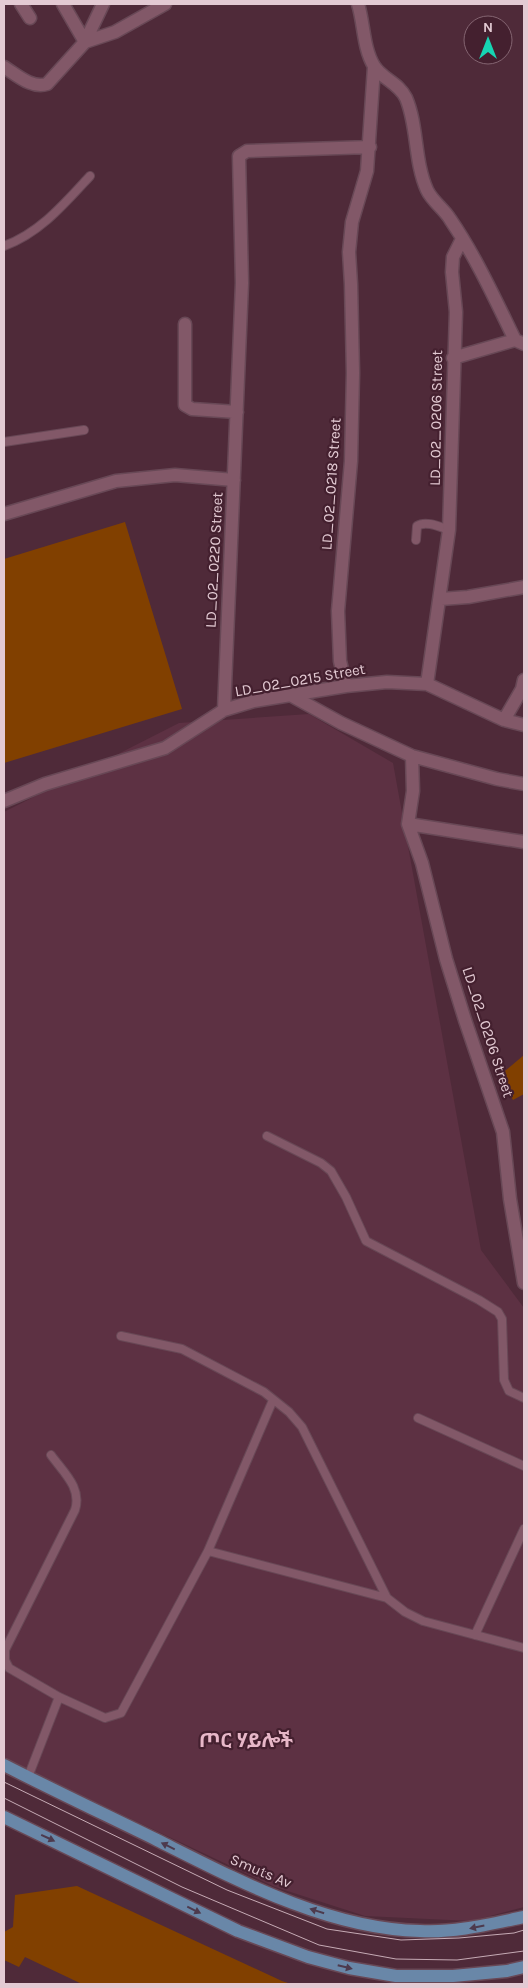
<svg xmlns="http://www.w3.org/2000/svg" width="528" height="1988" viewBox="0 0 528 1988" font-family="Karla,'Noto Sans Ethiopic',sans-serif">
	<style>
		.built { fill: #5d3143 }
		.green { fill: #814000 }
		.lines { fill: none; stroke-linecap: round; stroke-linejoin: round }
		.lane-casing { stroke: #684856; stroke-width: 10 }
		.street-casing { stroke: #684856; stroke-width: 15 }
		.primary-casing { stroke: #684856; stroke-width: 15 }
		.lane { stroke: #825868; stroke-width: 8 }
		.street { stroke: #825868; stroke-width: 12 }
		.primary { stroke: #6987a8; stroke-width: 12 }
		.tram { stroke: #c6abb5; stroke-width: 1 }
		.oneway { fill: #4d3a4d }
		.labels { text-anchor: middle; stroke-width: 4.5; stroke-linejoin: round; paint-order: stroke }
		.street-label { font-size: 15px; fill: #e3cad3; stroke: #44202f }
		.district-label { font-size: 20px; font-weight: bold; fill: #e7b7c8; stroke: #44202f }
	</style>
	<rect width="100%" height="100%" fill="#4f2a39"/>
	<path class="built" d="M309,714L393,763L481,1250L524,1308V1907L471,1921L365,1916L275,1887L4,1759V812L179,723Z"/>
	<path class="green" d="M125,522L182,709L4,763V559Z
		M524,1055V1094L513,1100L499,1076Z
		M77,1886L282,1981L291,1984H82L25,1957L19,1967L4,1960V1932L13,1927L15,1895Z"/>
	<g class="lines">
		<defs>
			<path id="lane" d="M4,246C40,233 65,203 90,176
				M4,442L84,430
				M416,540L417,526C426,520 440,527 449,530
				M267,1136L321,1163L331,1171L346,1197L366,1241L479,1300L498,1312L502,1319L504,1380L509,1391L524,1398
				M121,1336L182,1349L264,1392L289,1412L302,1427L387,1598
				M418,1418L524,1466
				M51,1455C64,1473 82,1488 75,1510L5,1650V1660L9,1668L59,1697L105,1718L121,1713L208,1551L273,1400
				M208,1551L387,1598L405,1612L423,1621L524,1648
				M475,1635L524,1529
				M28,1777L59,1697"/>
			<path id="street" d="M21,4L30,18
				M63,4L85,42L115,32L165,4
				M358,4C364,23 363,48 374,66C382,79 399,83 406,98C418,126 414,161 427,190C432,201 444,209 450,219C476,257 495,299 515,340L524,344
				M4,67C17,75 32,89 47,84L85,42L103,4
				M185,324V405L192,409L237,412
				M453,358L515,340
				M4,514L116,481L175,475L234,480
				M441,599L468,597L524,587
				M427,684L449,530L456,312L452,272L453,257L462,239
				M346,686L340,661L338,611L351,461L353,373L351,284L349,252L352,222L367,171L374,67
				M292,696L341,723L412,756L497,779L524,784
				M224,710L242,283L239,156L247,151L370,147
				M504,720L522,689L524,680
				M412,756L413,791L408,824L422,863L446,959L465,1020L503,1132L510,1199L524,1283
				M4,801L45,784L165,748L224,710L254,701L346,686L387,682L427,684L504,720L524,725
				M408,824L524,842"/>
			<path id="primary" d="M4,1765C55,1791 106,1815 157,1840C237,1880 328,1929 420,1931C455,1933 490,1924 524,1917
				M4,1817L238,1931L308,1957L349,1968L396,1976H453L507,1971L524,1967"/>
		</defs>
		<use href="#lane" class="lane-casing"/>
		<use href="#street" class="street-casing"/>
		<use href="#primary" class="primary-casing"/>
		<use href="#lane" class="lane"/>
		<use href="#street" class="street"/>
		<use href="#primary" class="primary"/>
		<path class="tram" d="M4,1782L227,1890L327,1929L401,1940L459,1938L514,1933L524,1930
			M4,1798L182,1887L319,1945L396,1959L457,1960L524,1951"/>
	</g>
	<defs><path id="oneway-solid" d="M-6-.8H1V-3.2L6.5 0L1 3.2V.8H-6Z" transform="scale(1.25)"/></defs>
	<g class="oneway">
		<use href="#oneway-solid" transform="translate(48 1838) rotate(25)"/>
		<use href="#oneway-solid" transform="translate(168 1846) rotate(-154)"/>
		<use href="#oneway-solid" transform="translate(194 1910) rotate(26)"/>
		<use href="#oneway-solid" transform="translate(317 1911) rotate(-162)"/>
		<use href="#oneway-solid" transform="translate(477 1927) rotate(168)"/>
		<use href="#oneway-solid" transform="translate(345 1967) rotate(14)"/>
	</g>
	<g class="labels">
		<g class="street-label">
			<text transform="translate(436 418) rotate(-89)" y="5">LD_02_0206 Street</text>
			<text transform="translate(331 484) rotate(-86)" y="5">LD_02_0218 Street</text>
			<text transform="translate(214 560) rotate(-87)" y="5">LD_02_0220 Street</text>
			<text transform="translate(300 680) rotate(-10)" y="5">LD_02_0215 Street</text>
			<text transform="translate(488 1032) rotate(72)" y="5">LD_02_0206 Street</text>
			<text transform="translate(261 1871) rotate(23)" y="5">Smuts Av</text>
		</g>
		<g class="district-label">
			<text x="246" y="1747">ጦር ሃይሎች</text>
		</g>
	</g>
	<rect width="528" height="1988" fill="none" stroke="#e3cad3" stroke-width="10"/>
	<g transform="translate(488 40)"><circle r="24" fill="#44202f" stroke="#846471"/>
	<path d="M0-4L9 19L0 12L-9 19Z" fill="#16d5b3"/>
	<text y="-8" font-size="14" font-weight="bold" text-anchor="middle" fill="#e3cad3">N</text>
	</g>
</svg>
